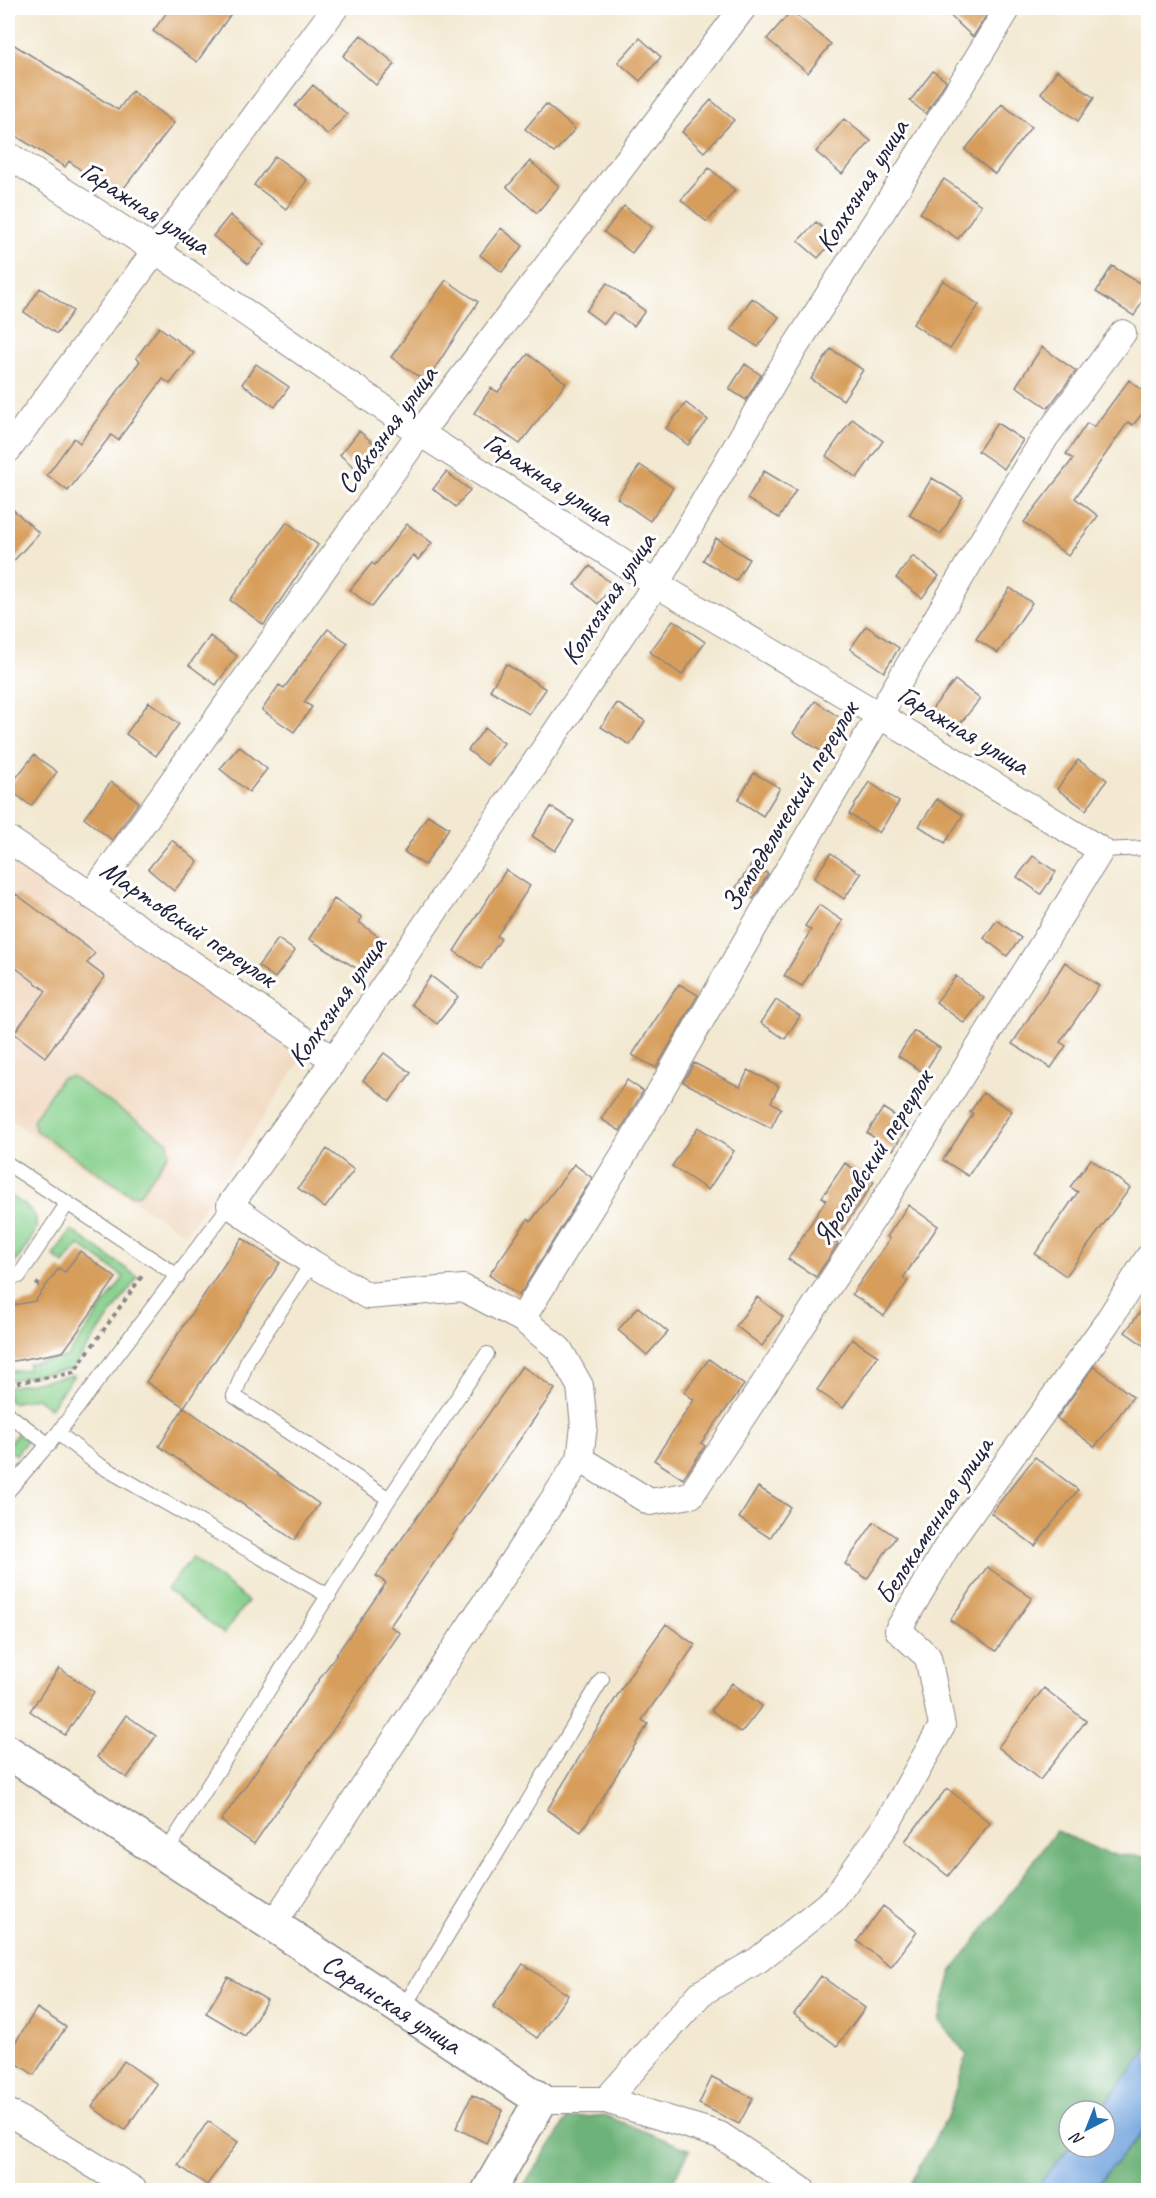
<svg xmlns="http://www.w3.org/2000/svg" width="1156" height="2198" viewBox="0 0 1156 2198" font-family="Caveat,sans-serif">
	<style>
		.built { fill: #f0d6bc }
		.green { fill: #87d08c; stroke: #547964; stroke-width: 1.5 }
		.forest { fill: #6db278; stroke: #486a5a; stroke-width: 1.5 }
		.water { fill: #73a4de; stroke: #4a638c; stroke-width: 1.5 }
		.building { fill: #d79d5a }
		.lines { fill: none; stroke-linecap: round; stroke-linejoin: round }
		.service-casing { stroke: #8a8686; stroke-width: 16 }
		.minor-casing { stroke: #8a8686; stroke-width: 28 }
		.tertiary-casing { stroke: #8a8686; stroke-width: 36 }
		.path { stroke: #8a8686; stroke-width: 4; stroke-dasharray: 4.5 4.5; stroke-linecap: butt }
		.service { stroke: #fff; stroke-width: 14 }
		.minor { stroke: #fff; stroke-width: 26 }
		.tertiary { stroke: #fff; stroke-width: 33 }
		.labels { text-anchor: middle; stroke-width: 6; stroke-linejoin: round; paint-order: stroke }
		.street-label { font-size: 28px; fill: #22223b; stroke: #fff }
	</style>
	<rect width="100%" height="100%" fill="#fff"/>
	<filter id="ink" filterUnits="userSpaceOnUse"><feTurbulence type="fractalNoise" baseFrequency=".0167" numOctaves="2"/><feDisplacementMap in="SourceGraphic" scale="12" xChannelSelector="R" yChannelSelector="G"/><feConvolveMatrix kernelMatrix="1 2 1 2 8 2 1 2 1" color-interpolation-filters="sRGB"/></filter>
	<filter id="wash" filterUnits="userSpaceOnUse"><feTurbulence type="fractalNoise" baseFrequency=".008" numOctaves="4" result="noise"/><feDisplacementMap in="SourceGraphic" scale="24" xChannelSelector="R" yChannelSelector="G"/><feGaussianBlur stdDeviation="1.35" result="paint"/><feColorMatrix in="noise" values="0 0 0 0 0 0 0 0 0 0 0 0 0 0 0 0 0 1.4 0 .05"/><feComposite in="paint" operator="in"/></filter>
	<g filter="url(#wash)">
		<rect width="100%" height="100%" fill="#f3e9d2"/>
		<path class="built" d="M8,858L305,1053L186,1235L8,1118Z"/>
		<path class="green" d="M71,1076L168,1142L169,1153L140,1194L131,1195L35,1130L33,1120L61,1078Z
			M8,1194C30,1209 48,1216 28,1244C23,1252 18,1261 10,1266Z
			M71,1230L138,1277L72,1369L8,1380V1372L28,1369V1364L67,1357L124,1277L79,1245L64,1264L53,1256Z
			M74,1375L50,1408L36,1398L12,1403L8,1400V1387Z
			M17,1434L28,1439L16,1455L8,1449V1444Z
			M192,1557L248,1601L224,1634L167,1589Z"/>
		<path class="forest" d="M1056,1831L1108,1854L1148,1857V2045L1145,2054L1099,2111H1069L1070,2147L1034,2190H912L911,2182L947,2117L967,2055L939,2021L952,1972Z
			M604,2115L690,2150L668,2190H521L567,2119Z
			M1148,2126V2190H1092L1143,2132Z"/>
		<path class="water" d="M1148,2045V2126L1092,2190H1034L1070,2147H1105V2111H1099L1145,2054Z"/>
		<g id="blocks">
			<path class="building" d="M170,8H235L197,62L153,31Z
				M942,8H991L973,37Z
				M791,11L831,44L808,73L767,39Z
				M361,35L395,64L376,85L343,56Z
				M640,38L661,57L640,81L618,62Z
				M8,41L118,110L132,91L174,123L117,197L69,161L65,167L8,131Z
				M1057,70L1094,98L1078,121L1041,93Z
				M933,71L946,81L926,114L910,101Z
				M313,85L347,114L328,135L295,106Z
				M711,100L734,120L704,152L682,132Z
				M546,104L575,129L554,153L525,129Z
				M1002,104L1031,127L995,174L965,150Z
				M844,119L871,141L842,174L816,152Z
				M275,156L307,180L286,209L254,185Z
				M530,161L559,186L537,213L507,187Z
				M709,168L735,190L707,222L681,200Z
				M944,179L981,205L958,239L920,213Z
				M624,206L652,227L632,253L604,232Z
				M230,215L265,244L248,264L213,236Z
				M816,222L835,239L818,258L798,241Z
				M501,228L523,246L502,272L480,255Z
				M1112,266L1149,289L1134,316L1096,292Z
				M446,280L478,302L426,382L391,357Z
				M943,280L979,305L950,349L913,324Z
				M607,283L645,311L634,326L613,312L604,324L586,311Z
				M40,288L73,311L57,334L24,312Z
				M752,298L779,317L758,347L731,329Z
				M159,327L194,353L170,384L163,379L118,440L111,435L68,491L47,475L74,438L80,443L140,361L136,358Z
				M1042,347L1076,371L1048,408L1016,386Z
				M831,349L863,370L843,400L811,379Z
				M528,354L566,383L520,444L474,413L491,388L498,392Z
				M256,364L289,387L275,407L242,384Z
				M745,364L761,375L746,400L729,389Z
				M1129,380L1149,395V405L1133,425L1128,422L1075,498L1098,516L1068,556L1024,522L1073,459L1066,454L1087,423L1094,427Z
				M686,403L708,420L688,445L666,428Z
				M852,419L883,441L857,478L826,456Z
				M997,423L1023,440L1004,469L978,451Z
				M359,431L383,451L363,475L340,455Z
				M640,465L673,488L650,521L617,498Z
				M764,471L796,490L779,518L747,499Z
				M446,472L470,490L456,507L433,489Z
				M932,478L963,497L941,534L909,515Z
				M8,505L39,533L8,567Z
				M287,522L318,545L264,625L230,600Z
				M407,524L432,543L418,560L413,555L372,607L350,590L372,563L375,565Z
				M716,538L749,559L736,581L703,560Z
				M913,556L939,576L922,598L896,578Z
				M590,566L613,585L598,604L575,585Z
				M1010,588L1032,603L998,653L976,639Z
				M673,620L705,642L682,675L650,652Z
				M866,626L899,648L884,672L850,649Z
				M328,629L348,643L304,702L312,707L294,732L262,710L279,685L284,688Z
				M210,636L237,656L216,685L189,665Z
				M506,664L546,689L529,714L490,690Z
				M955,680L980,699L952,734L927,715Z
				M815,701L846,722L825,754L793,733Z
				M149,702L179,724L156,756L126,734Z
				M617,703L645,721L630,745L601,727Z
				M485,728L504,743L487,765L468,750Z
				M239,746L267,769L249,792L220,769Z
				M34,755L57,772L31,806L8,788Z
				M1078,760L1107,780L1086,810L1057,789Z
				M754,773L780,788L763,816L738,800Z
				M111,782L139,802L112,840L84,818Z
				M869,782L899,802L879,833L849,814Z
				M937,799L963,815L945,843L919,826Z
				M551,807L574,821L555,851L532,836Z
				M428,815L449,828L425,865L404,852Z
				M172,840L198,862L174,891L148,869Z
				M831,853L861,874L844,899L814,878Z
				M1033,856L1056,872L1041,894L1017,877Z
				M752,864L768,874L753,899L736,887Z
				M506,870L530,886L497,936L501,939L481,969L454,951Z
				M16,894L95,953L87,963L105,977L45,1057L14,1033L46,991L8,962V906Z
				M334,899L362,917L359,922L379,937L359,970L309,939Z
				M819,905L843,921L802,986L784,976L811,930L805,926Z
				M997,920L1021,938L1007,956L984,938Z
				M278,939L295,951L275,978L258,966Z
				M1065,962L1099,986L1060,1042L1066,1046L1051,1068L1012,1044Z
				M431,976L458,997L437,1024L411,1004Z
				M956,976L984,998L964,1023L936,1002Z
				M679,984L698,995L656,1068L632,1055Z
				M776,1000L800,1016L785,1039L761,1023Z
				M914,1031L940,1048L924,1073L898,1056Z
				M384,1053L411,1073L390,1101L363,1080Z
				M694,1063L740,1087L748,1070L779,1086L771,1102L781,1108L771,1128L683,1082Z
				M627,1080L643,1091L620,1131L601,1119Z
				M983,1093L1012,1111L968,1176L943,1160L973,1114L970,1112Z
				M883,1108L909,1125L893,1150L867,1133Z
				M698,1127L734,1151L708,1190L672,1166Z
				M327,1149L354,1170L325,1208L298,1188Z
				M1091,1159L1130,1188L1066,1276L1035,1254L1078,1192L1070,1187Z
				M845,1163L874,1182L834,1242L838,1244L816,1277L788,1259L826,1200L822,1197Z
				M574,1164L592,1178L519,1296L489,1275L528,1219L531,1221Z
				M908,1205L938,1226L903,1278L908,1281L884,1316L852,1294L890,1239L887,1237Z
				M242,1238L280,1263L184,1407L146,1382Z
				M80,1251L116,1278L63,1352L8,1362V1306L35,1301L59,1268L65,1272Z
				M757,1297L783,1317L762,1346L736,1326Z
				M1149,1300V1349L1125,1332Z
				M638,1307L668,1332L647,1355L618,1330Z
				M852,1339L878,1356L843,1408L817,1390Z
				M709,1359L744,1385L701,1443L705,1446L683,1479L654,1460L694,1400L684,1392Z
				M522,1366L555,1389L390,1626L400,1633L254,1844L221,1821L386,1583L376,1576Z
				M1094,1366L1133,1397L1095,1447L1057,1418Z
				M184,1407L319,1504L294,1540L159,1446Z
				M1035,1457L1078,1490L1035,1546L991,1513Z
				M758,1487L790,1507L770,1538L739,1518Z
				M874,1522L896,1537L867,1579L845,1564Z
				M987,1567L1032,1598L996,1651L950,1620Z
				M666,1624L695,1645L642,1720L648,1724L581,1832L547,1810L631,1673Z
				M59,1668L94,1692L65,1735L30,1711Z
				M732,1683L762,1706L741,1733L711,1710Z
				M1044,1688L1086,1721L1040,1780L998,1747Z
				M126,1715L156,1736L127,1778L97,1757Z
				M947,1788L990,1823L948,1876L905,1841Z
				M883,1906L917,1932L891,1967L857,1941Z
				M523,1964L568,1995L537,2038L493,2007Z
				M821,1976L865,2008L837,2046L794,2014Z
				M228,1977L267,2000L245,2036L206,2013Z
				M37,2008L66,2027L34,2075L8,2057V2054Z
				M124,2061L157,2084L125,2130L92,2107Z
				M712,2077L753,2098L739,2124L699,2104Z
				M472,2095L503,2110L486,2143L456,2128Z
				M208,2121L238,2142L207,2185L178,2165Z"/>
		</g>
	</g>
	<g filter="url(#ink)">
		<use href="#blocks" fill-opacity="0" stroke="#8a8686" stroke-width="1.5"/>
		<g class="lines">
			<defs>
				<path id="service" d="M1101,850L1148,848
					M8,1164L178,1276
					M312,1263L249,1357L234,1396L389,1499
					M8,1278L19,1276L67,1204
					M8,1414L49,1445
					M58,1433L96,1463L329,1596
					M8,1491L58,1433L230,1205
					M165,1854L389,1499L487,1354
					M402,2010L602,1679"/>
				<path id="minor" d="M8,155L155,250L420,433L656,584L879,715L1101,850L877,1212L691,1495L650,1502L580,1459L584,1426L580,1386L559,1349L522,1319L463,1288L368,1296L312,1263L230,1205L334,1060L656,584L786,361L914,162L1008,8
					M8,450L335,8
					M8,839L334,1060
					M91,896L420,433L743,8
					M522,1319L629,1146L753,929L1010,494L1045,438L1123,333
					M272,1926L580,1459
					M541,2100H606L720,2135L802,2190
					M606,2100L701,1993L758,1960L833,1900L887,1824L942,1726L928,1657L898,1630L946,1548L1106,1324L1148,1258
					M8,2112L134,2190"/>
				<g id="tertiary">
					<path id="s1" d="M8,1752L541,2100L489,2190"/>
				</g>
			</defs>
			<use href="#service" class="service-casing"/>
			<use href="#minor" class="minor-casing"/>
			<use href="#tertiary" class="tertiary-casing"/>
			<path class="path" d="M36,1283L43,1288
				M8,1384L73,1373L142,1276L140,1274"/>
			<use href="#service" class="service"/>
			<use href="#minor" class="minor"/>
			<use href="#tertiary" class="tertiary"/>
		</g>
	</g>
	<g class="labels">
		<g class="street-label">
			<text transform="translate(861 185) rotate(-58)" y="10">Колхозная улица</text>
			<text transform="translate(146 207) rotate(33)" y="10">Гаражная улица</text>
			<text transform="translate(386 429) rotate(-54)" y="10">Совхозная улица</text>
			<text transform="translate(549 478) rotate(33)" y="10">Гаражная улица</text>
			<text transform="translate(607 598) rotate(-57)" y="10">Колхозная улица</text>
			<text transform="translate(964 729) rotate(31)" y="10">Гаражная улица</text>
			<text transform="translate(789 806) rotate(-59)" y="10">Земледельческий переулок</text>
			<text transform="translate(189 923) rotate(34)" y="10">Мартовский переулок</text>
			<text transform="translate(336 1001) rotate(-55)" y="10">Колхозная улица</text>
			<text transform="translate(872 1157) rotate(-58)" y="10">Ярославский переулок</text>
			<text transform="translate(933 1520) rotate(-57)" y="10">Белокаменная улица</text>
			<text dy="10" stroke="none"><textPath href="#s1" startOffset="459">Саранская улица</textPath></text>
		</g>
	</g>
	<rect width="1156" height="2198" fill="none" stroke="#fff" stroke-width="30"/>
	<g transform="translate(1087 2129) rotate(222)"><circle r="28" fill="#ffffff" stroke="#a7a7b1" stroke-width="1.5"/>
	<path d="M0-4.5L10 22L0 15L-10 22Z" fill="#1f6fb2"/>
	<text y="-9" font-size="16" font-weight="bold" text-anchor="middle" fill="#22223b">N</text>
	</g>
</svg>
